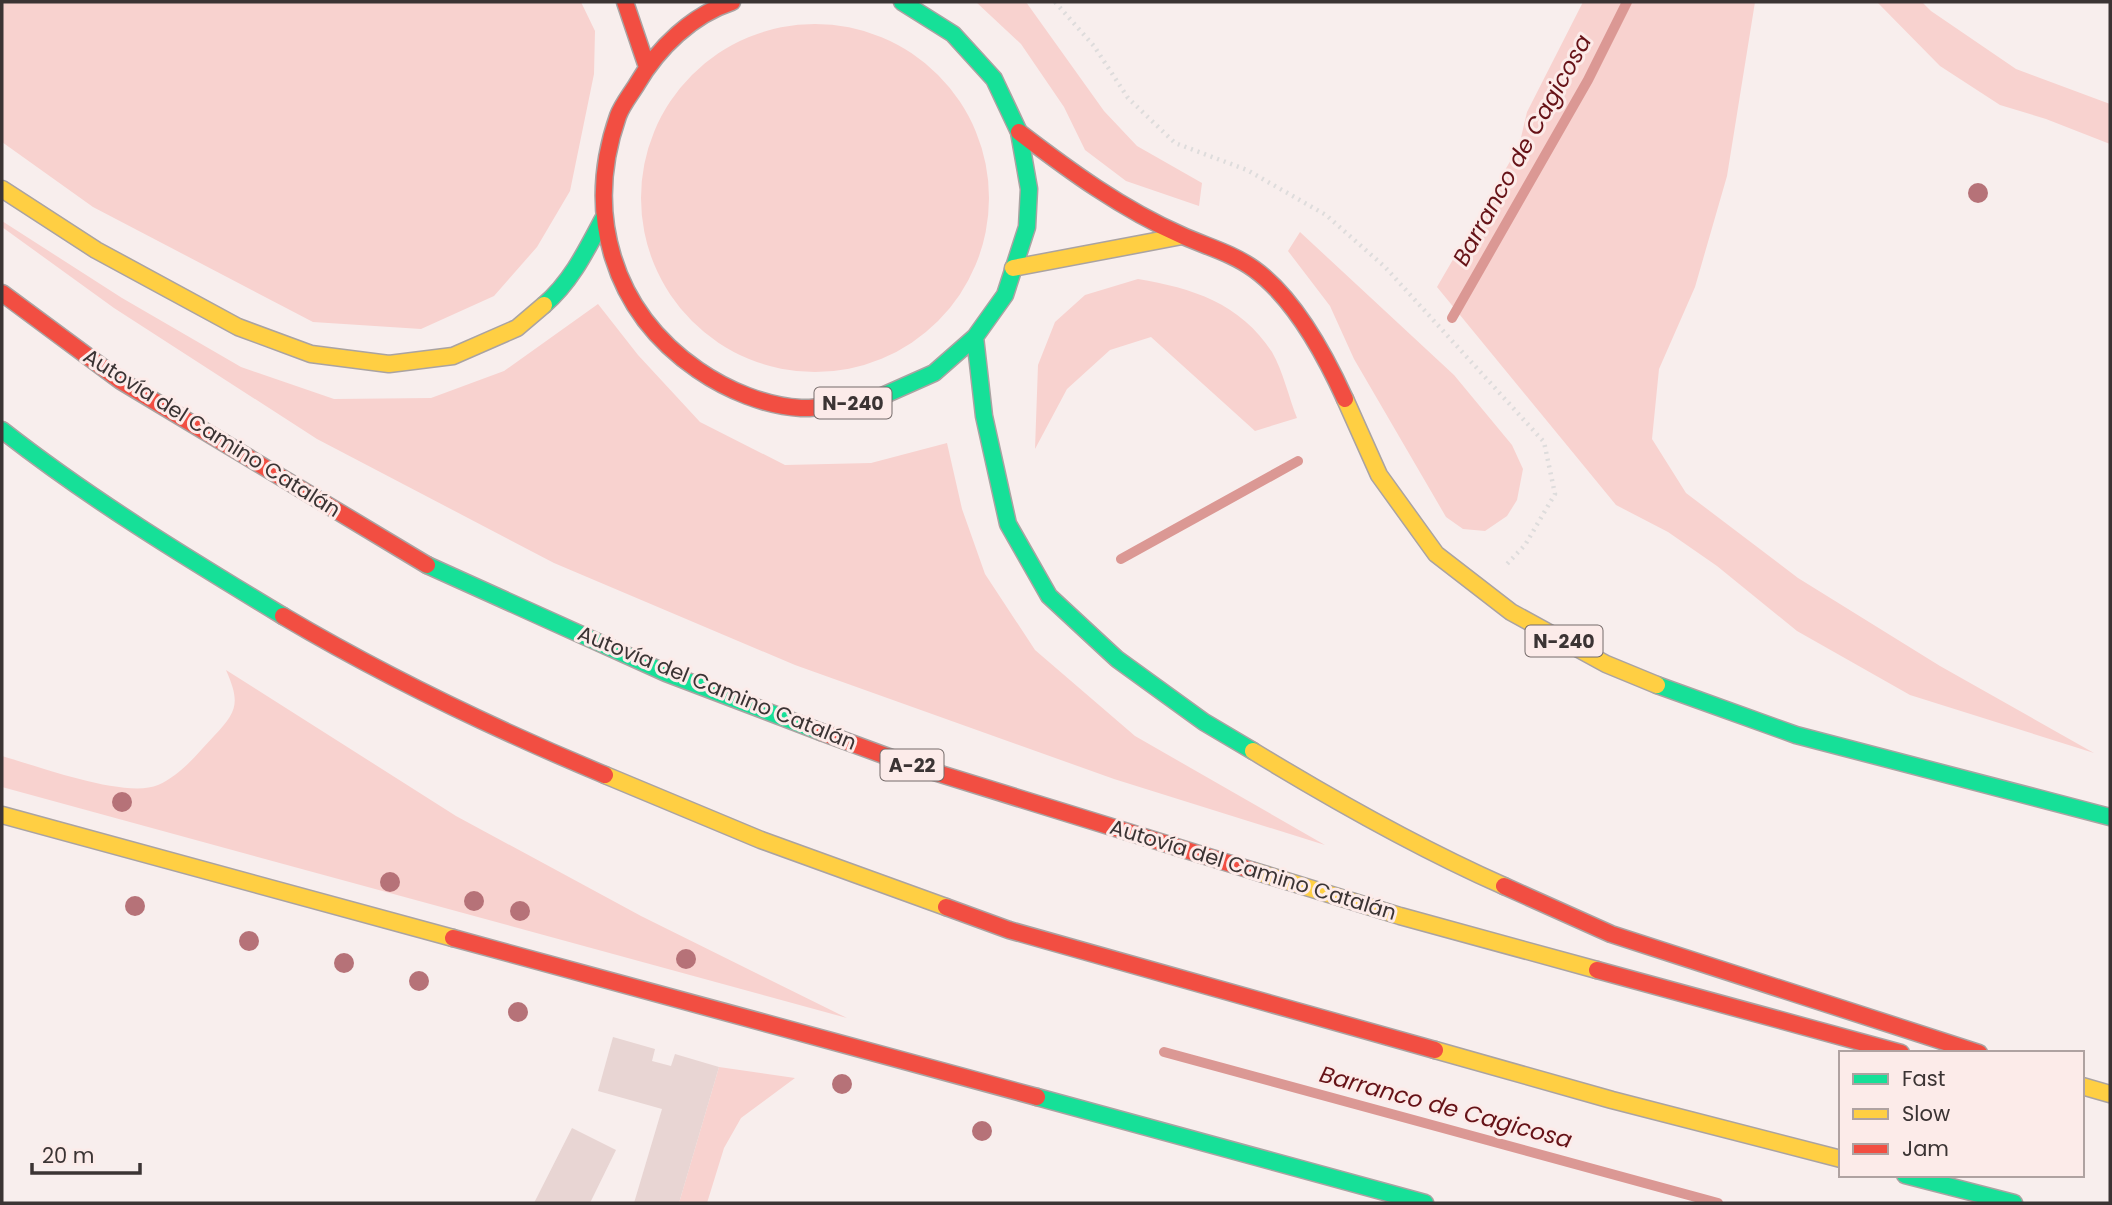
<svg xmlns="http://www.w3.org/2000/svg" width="2112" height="1205" viewBox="0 0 2112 1205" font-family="Poppins,sans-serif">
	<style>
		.green { fill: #f8d2cf }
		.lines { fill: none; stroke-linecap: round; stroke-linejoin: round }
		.stream { stroke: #db9894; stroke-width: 10 }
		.building { fill: #e8d5d3 }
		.fast-casing { stroke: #aaa3a2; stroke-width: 19 }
		.slow-casing { stroke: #aaa3a2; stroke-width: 19 }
		.jam-casing { stroke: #aaa3a2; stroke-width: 19 }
		.path { stroke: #dedcdc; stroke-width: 4.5; stroke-dasharray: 2 5; stroke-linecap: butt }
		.fast { stroke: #16e098; stroke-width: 16 }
		.slow { stroke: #ffcf43; stroke-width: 16 }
		.jam { stroke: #f24e42; stroke-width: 16 }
		.tree { fill: #b67278 }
		.labels { text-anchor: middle; stroke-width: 6; stroke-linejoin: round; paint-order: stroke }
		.shield { fill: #fcebe9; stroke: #756b6a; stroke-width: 2 }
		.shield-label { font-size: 19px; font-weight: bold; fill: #3b3434 }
		.street-label { font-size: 21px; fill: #3b3434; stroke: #fcebe9 }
		.water-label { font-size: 23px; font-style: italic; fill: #661217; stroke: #fcebe9 }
	</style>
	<rect width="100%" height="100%" fill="#f8eeed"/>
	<path class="green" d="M2,2H581L595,31L594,74L570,191L537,247L494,296L421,329L313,322L93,207L2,142Z
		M976,2H1026L1104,111L1137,146L1202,183L1199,206L1126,181L1085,150L1064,107L1021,44Z
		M1583,2H1755L1727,176L1695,287L1659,369L1652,439L1686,493L1798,578L1940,666L2094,753L1910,695L1797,631L1717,566L1668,532L1616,505L1437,287L1519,146L1527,112Z
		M1877,2H1922L1931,11L2016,69L2110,104V144L2046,119L2000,105L1940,66Z
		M641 198a174 174 0 1 1 348 0a174 174 0 1 1-348 0Z
		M2,221L122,298L241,367L334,399L431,398L504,371L598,304L638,355L700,422L785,465L871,463L947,443L962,509L985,574L1035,650L1135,736L1325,845L1114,779L795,665L554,563L317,439L114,308L2,227Z
		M1300,232L1454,375L1512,445L1523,469L1517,500L1507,516L1485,531L1463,529L1446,517L1354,359L1330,306L1288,251Z
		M1138,279C1192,288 1240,303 1272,352C1283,371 1289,398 1297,418L1255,431L1151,337L1110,350L1067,389L1035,449L1038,365L1055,322L1085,295Z
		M226,670L456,816L641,916L847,1018L2,787V756C37,766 126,799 158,785C181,775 197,754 214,736C238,711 240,702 226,670Z
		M719,1067L795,1078L741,1118L724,1148L707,1203H679Z"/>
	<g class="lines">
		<path class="stream" d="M1452,318L1588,80L1627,2
			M1121,559L1298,461
			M1164,1052L1718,1203"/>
	</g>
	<path class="building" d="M613,1037L655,1049L652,1061L671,1066L675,1054L719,1067L679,1203H634L662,1109L598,1091Z
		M572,1128L616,1150L590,1203H534Z"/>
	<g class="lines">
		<defs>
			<path id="fast" d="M544,305C572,281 587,249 604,217
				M975,337L984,416L1008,524L1049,596L1117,659L1204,722L1253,751
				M844,404L871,401L934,373L975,337L1005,295L1027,227L1029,189L1019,132L994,79L953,34L902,2
				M2,430C90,499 187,558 283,616
				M427,565L666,673L821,732
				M1657,685L1796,735L2110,817
				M1037,1097L1425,1203
				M1905,1175L2014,1203"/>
			<path id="slow" d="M2,189L96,250L238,327L311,354L389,364L453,356L517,328L544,305
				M1013,268L1182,236
				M1345,399L1379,475L1436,554L1511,612L1606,664L1657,685
				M1253,751C1335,801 1416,847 1504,886
				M605,775L761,840L946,907
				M2,815L453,938
				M1254,871L1400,916L1597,970
				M1435,1050L1612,1100L1841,1159
				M2082,1086L2110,1094"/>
			<path id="jam" d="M625,2L647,67
				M732,2C692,15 658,48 637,84C631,94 622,105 618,116C584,213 612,311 698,370C727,390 765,406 801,408C815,409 830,405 844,404
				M1019,132C1070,171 1122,209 1181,235C1205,246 1232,253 1254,269C1294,298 1325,355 1345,399
				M2,293L121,381L427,565
				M283,616C386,677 495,729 605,775
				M821,732L905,763L1254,871
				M1504,886L1611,934L1979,1053
				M946,907L1009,930L1435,1050
				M453,938L1037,1097
				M1597,970L1901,1053"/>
		</defs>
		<use href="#fast" class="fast-casing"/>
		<use href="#slow" class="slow-casing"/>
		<use href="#jam" class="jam-casing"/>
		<path class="path" d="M1055,2L1094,46L1128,98L1175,143L1247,170L1326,215L1385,267L1544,442L1555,494L1525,545L1507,564"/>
		<use href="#fast" class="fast"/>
		<use href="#slow" class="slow"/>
		<use href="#jam" class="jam"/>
	</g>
	<g class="tree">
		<circle cx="1978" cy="193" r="10"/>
		<circle cx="122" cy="802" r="10"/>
		<circle cx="390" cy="882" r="10"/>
		<circle cx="474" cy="901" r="10"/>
		<circle cx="135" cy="906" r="10"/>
		<circle cx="520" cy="911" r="10"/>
		<circle cx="249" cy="941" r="10"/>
		<circle cx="686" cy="959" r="10"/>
		<circle cx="344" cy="963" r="10"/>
		<circle cx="419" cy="981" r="10"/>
		<circle cx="518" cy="1012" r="10"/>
		<circle cx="842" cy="1084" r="10"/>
		<circle cx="982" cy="1131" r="10"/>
	</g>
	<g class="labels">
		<g class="shield">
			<rect x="814.5" y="387.5" width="77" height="31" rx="5"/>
			<rect x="1525.5" y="625.5" width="77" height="31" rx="5"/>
			<rect x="880.5" y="749.5" width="63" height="31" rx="5"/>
		</g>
		<g class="shield-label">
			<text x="853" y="410">N-240</text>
			<text x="1564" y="648">N-240</text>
			<text x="912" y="772">A-22</text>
		</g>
		<g class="street-label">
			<text transform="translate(212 433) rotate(32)" y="7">Autovía del Camino Catalán</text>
			<text transform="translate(717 688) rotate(22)" y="7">Autovía del Camino Catalán</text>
			<text transform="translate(1253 870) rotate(17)" y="7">Autovía del Camino Catalán</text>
		</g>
		<g class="water-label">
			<text transform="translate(1522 150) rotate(-61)" y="8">Barranco de Cagicosa</text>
			<text transform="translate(1446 1107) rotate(15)" y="8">Barranco de Cagicosa</text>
		</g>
	</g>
	<rect width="2112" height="1205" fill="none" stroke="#3b3434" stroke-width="7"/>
	<rect x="1839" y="1051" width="245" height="126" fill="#fcebe9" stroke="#afa2a1" stroke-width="2"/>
	<rect x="1853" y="1074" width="35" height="10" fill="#16e098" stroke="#afa2a1" stroke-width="2"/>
	<text x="1902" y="1086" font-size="21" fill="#3b3434">Fast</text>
	<rect x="1853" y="1109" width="35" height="10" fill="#ffcf43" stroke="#afa2a1" stroke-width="2"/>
	<text x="1902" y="1121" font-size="21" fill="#3b3434">Slow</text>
	<rect x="1853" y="1144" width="35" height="10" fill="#f24e42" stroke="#afa2a1" stroke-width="2"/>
	<text x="1902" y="1156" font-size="21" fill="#3b3434">Jam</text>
	<path d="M32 1163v10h108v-10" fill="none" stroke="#3b3434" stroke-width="3.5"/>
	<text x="42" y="1163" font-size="21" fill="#3b3434" stroke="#fcebe9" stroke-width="5" paint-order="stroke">20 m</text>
</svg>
